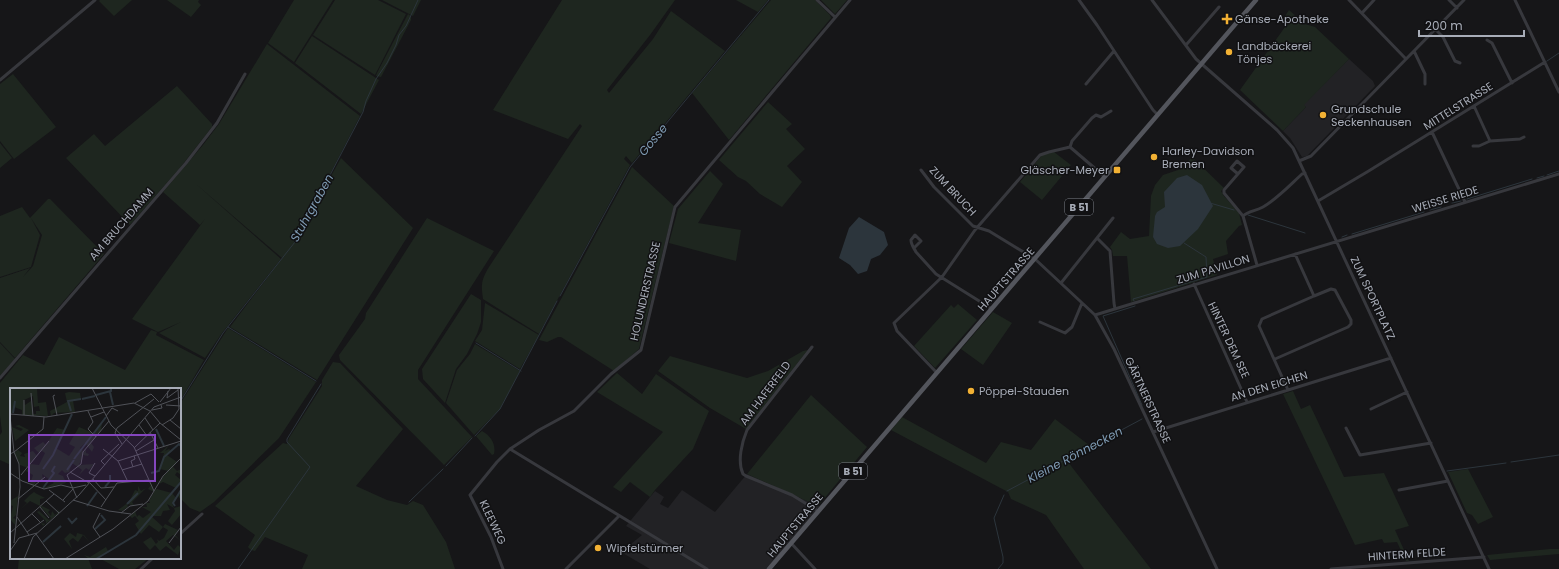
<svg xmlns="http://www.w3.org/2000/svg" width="1559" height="569" viewBox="0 0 1559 569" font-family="Poppins,sans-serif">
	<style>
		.built { fill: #222225 }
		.green { fill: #1e261f }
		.water { fill: #2c353c }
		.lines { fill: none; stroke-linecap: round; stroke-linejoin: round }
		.stream { stroke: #2c353c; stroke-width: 1 }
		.street { stroke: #37383d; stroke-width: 3 }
		.primary { stroke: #53555c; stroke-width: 4.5 }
		.poi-dot { fill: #f2b134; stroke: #111113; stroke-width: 1.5 }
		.labels { text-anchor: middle; stroke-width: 3; stroke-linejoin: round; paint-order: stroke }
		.shield { fill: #111113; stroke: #7b7e86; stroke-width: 1 }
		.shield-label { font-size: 10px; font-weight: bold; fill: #a8adb8 }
		.poi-label { font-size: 11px; fill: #a8adb8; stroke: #111113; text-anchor: start }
		.street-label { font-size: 11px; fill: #a8adb8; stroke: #111113 }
		.water-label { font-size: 12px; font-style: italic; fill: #7f9bb3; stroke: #111113 }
		.inset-river { fill: none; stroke: #2c353c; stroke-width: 2 }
		.inset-road { fill: none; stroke: #505258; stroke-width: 1 }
		.view { fill: #8446be; fill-opacity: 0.15; stroke: #8446be; stroke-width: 2 }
		.inset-edge { fill: none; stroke: #a8adb8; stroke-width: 2 }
	</style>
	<rect width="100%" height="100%" fill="#161618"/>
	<path class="built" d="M1349,59L1373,81L1375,86L1307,156L1302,157L1290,138L1283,131L1306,107L1303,105Z
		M747,474L823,508L772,569H650L621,552L642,535L626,526L655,491L664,497L660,504L668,508L682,490L715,512Z"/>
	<path class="green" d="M100,0H132L114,16L99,1Z
		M167,0H199L198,2L201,5L191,17Z
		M294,0H333L294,62L268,43Z
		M335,0H378L406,14L375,75L313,35Z
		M382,0H421L413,16Z
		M562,0H675L650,35L607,90L609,93L653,39L671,11L725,51L632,163L626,156L624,159L630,165L539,334L483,299C481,285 481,280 489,267L582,126L580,124L568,139L493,110Z
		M736,0H768L758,12Z
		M771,0H815L830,15L831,18L729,140L692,93Z
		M821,0H847L835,14Z
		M1289,10L1305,24L1315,27L1349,59L1304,105L1306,107L1283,131L1240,90L1290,20L1285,16Z
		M408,14L411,16V20L381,77L376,76L377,73Z
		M312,36L379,80L361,114L295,63Z
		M267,44L360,116L295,242L282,258L196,184L281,259L222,333L205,358L159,333L181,322L158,332L132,319L205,219L200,225L163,192L203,145L219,124Z
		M13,74L56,127L14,159L0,141V84Z
		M177,86L212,124V127L179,169L130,225L66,158L94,134L105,146Z
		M768,102L792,124L786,129L805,149L787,166L802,182L782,207L760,194L746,181L738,177L719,160Z
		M0,143L12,158L0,168Z
		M1054,152L1071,165L1042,200L1020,182L1042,155Z
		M1192,157L1224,188L1221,191L1224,196L1239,213L1242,225L1239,226L1226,241L1228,254L1213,259L1217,275L1131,302L1127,256H1113L1112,250L1110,247L1121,232L1130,239L1149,236L1151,196L1155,185L1163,175L1181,169Z
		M341,158L413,228L317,380L230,327L295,241Z
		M632,167L674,206L639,349L614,371L561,337H558L547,342L539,340Z
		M710,171L723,184L698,223L741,230L736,261L669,243L678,209Z
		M48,199H50L53,202L104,254L15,358L0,342V278L30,268L23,277L33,266L42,235L31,218L40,235L31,267L0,277V216L22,207L30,218Z
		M427,218L494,251L418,370V379L472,437L444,465L340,360L339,355L365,319L366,313Z
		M471,294L481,300V322L477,334L467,354L456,369L445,403L423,379L422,369Z
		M485,303L539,335L520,369L475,341L482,330Z
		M958,304L977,320L935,368L914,346L951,305L954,308Z
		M993,312L1012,323L983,365L961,349Z
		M228,328L316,382L279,438L214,502L200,512L190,508L180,498V404Z
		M151,330L157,332L156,335L204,360L180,401V389H11V465L0,460V435L2,432L0,416V383L23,355L44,365L59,337L125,370Z
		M0,343L15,359L0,376Z
		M475,344L520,371L500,409L474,435L446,403L457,370L470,354Z
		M808,350L746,429L710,408L658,371L670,356L747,378L768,371L803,351Z
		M333,362L340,363L403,429L356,486L387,500L407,505L413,501L423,505L446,542L455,569H302L308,555L265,537L255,551L251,550L248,547L255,535L215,506L283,443L287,444L289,438L322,386V380Z
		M617,373L642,394L656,374L709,411L693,449L655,490L650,497L630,482L621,492L613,487L663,432L597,392Z
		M1293,391L1301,409L1310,405L1344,477L1384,473L1409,526L1395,530L1409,561H1406L1397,542L1384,543L1382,539L1355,545L1283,394Z
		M811,395L867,447L818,506L747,474Z
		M902,417L986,463L1001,442L1031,450L1055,419L1093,448L1068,462L1151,569H1084L1046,515L1011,499L1008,492L891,430Z
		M482,431C491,436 496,444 494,454L492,455L476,436Z
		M1468,469L1493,517L1478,524L1472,515L1467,513L1448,472Z
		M1550,549H1559V554L1490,560L1487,555Z
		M19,558H88L92,569H18Z
		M99,558H149L135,569H119Z"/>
	<path class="water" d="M1187,175L1202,185L1213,206L1198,229L1180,246L1168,248L1157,244L1153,237L1155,216L1157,212L1165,207L1164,192L1177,178Z
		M859,217L884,232L888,245L880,255L871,259L867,271L858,274L850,265L839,258L849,228Z"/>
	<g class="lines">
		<path class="stream" d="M1547,61L1559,53
			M1547,175L1559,171
			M1537,178L1544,176
			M1467,199L1532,179
			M1210,203L1234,210
			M1452,203L1461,201
			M1430,210L1441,207
			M1248,215L1305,233
			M1352,234L1424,212
			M1342,237L1347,235
			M560,296L630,167L769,0
			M1134,301L1133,299L1207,277L1206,257L1184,243
			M1135,306L1103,316L1142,405
			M228,327L316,381
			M476,343L521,371
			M180,402L223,333L295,242L363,112L366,101L376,79L387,63L396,45L399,35L406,26L418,0
			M475,436L500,409L557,301
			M1511,462L1559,455
			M446,466L472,438
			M1447,471L1506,463
			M1007,491L1142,419
			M409,502L443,469
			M238,569L310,467L287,442V439L321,384
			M998,569L1003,563V557L994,518L1004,495"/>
		<path class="street" d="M817,0L835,17
			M1079,0L1097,25L1153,110L1158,115
			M1152,0L1196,59L1277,130L1293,148L1489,569
			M1349,0L1406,59
			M1449,0L1457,8
			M1515,0L1559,92
			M1362,13L1374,0
			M1435,29L1443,37L1455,61L1460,63
			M1487,40L1492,43L1512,83
			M1186,45L1219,7
			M1414,51L1425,74V84
			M0,80L95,0
			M1086,84L1114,51
			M1432,132L1465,202
			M1490,141L1520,139L1524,137
			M1473,146H1479L1490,141L1474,106
			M1070,147L1072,141L1092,118L1096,115L1101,117L1111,111
			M1070,147L1105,177
			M1299,161L1311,156L1464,0
			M921,170L934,187L973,226L989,231L1035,259L1095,315L1114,349L1217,569
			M1238,174L1231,168L1237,161L1244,167L1224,190V193L1243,216
			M1318,201L1367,172L1545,62
			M1098,239L1110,251L1114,303L1115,309
			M914,248L921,241L915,235L911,240C911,245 914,248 916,252L936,274L992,309
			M1257,265L1243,216C1248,211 1256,211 1263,207C1277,199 1290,185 1302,174L1305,173
			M1061,283L1113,218
			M1194,284L1247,402
			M1095,315L1559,174
			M1040,322L1065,333L1072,327L1082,303
			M812,347L747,430C742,442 737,461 743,474L746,476L792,495L818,511
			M1275,359L1348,327L1351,324V320L1335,290L1331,289L1314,296
			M937,373L897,331L894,323L942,277L975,230L1040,155L1049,152L1070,147
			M0,378L186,163L217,123L245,74
			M1288,390L1259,326L1262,319L1314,296L1295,254
			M1371,409L1407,392
			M1346,428L1360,455L1431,443
			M1153,432L1391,358
			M510,449L707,569
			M1399,490L1448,481
			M180,534L202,514
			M791,543L815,569
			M141,569L153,558
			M503,569L491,537L470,495L497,462L510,449L539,430L574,411L611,374L641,350L675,207L850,0
			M566,569L619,516
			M1331,569L1484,557"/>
		<path class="primary" d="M769,569L1256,0"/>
	</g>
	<g class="poi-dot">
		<path d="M1225 13h4v4h4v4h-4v4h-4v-4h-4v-4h4z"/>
		<circle cx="1229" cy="52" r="4"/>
		<circle cx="1323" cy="115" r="4"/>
		<circle cx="1154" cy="157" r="4"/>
		<rect x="1113" y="166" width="8" height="8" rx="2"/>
		<circle cx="971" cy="391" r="4"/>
		<circle cx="598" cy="548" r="4"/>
	</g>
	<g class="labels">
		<g class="shield">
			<rect x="1065" y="199" width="28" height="16" rx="3"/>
			<rect x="839" y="463" width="28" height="16" rx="3"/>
		</g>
		<g class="shield-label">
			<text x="1079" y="211">B 51</text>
			<text x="853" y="475">B 51</text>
		</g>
		<g class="poi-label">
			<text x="1235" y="23">Gänse-Apotheke</text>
			<text x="1237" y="50">Landbäckerei<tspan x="1237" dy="13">Tönjes</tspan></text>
			<text x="1331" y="113">Grundschule<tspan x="1331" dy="13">Seckenhausen</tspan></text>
			<text x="1162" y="155">Harley-Davidson<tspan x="1162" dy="13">Bremen</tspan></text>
			<text x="1109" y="174" text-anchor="end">Gläscher-Meyer</text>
			<text x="979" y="395">Pöppel-Stauden</text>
			<text x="606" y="552">Wipfelstürmer</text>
		</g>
		<g class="street-label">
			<text transform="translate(1458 106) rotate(-32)" y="4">MITTELSTRASSE</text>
			<text transform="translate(953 191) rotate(47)" y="4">ZUM BRUCH</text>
			<text transform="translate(1445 199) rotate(-17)" y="4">WEISSE RIEDE</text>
			<text transform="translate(121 224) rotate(-49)" y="4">AM BRUCHDAMM</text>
			<text transform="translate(1213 269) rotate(-17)" y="4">ZUM PAVILLON</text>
			<text transform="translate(1006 279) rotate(-49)" y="4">HAUPTSTRASSE</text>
			<text transform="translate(645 291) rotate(-77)" y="4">HOLUNDERSTRASSE</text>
			<text transform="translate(1373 298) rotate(65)" y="4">ZUM SPORTPLATZ</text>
			<text transform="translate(1229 340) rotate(65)" y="4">HINTER DEM SEE</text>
			<text transform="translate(1269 386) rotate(-17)" y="4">AN DEN EICHEN</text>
			<text transform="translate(765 393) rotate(-53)" y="4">AM HAFERFELD</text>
			<text transform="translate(1148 400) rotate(65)" y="4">GÄRTNERSTRASSE</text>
			<text transform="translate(493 522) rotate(65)" y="4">KLEEWEG</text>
			<text transform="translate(795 525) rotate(-50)" y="4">HAUPTSTRASSE</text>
			<text transform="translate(1407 554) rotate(-4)" y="4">HINTERM FELDE</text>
		</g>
		<g class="water-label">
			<text transform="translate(653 140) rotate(-50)" y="4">Gosse</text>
			<text transform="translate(312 208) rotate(-61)" y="4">Stuhrgraben</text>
			<text transform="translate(1075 455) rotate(-28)" y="4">Kleine Rönnecken</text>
		</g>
	</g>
	<g transform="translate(10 388)">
		<rect width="171" height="171" fill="#161618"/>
		<path d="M0,0H30L27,1L28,15L36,14L38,28L12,27V22L4,19L2,25H0ZM23,8L24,19L29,18L30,23H26V26H23L21,13L15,17L14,12ZM59,4L70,5L71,11L63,13L65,24L44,25L41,28L40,23L57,14L55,5ZM92,35L91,43L81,55L84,59L82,64L75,55L70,60L74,64L76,61V65L79,66L78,68L73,67L69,77L84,76L79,82L76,80L69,87L72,82L62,75L59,84L55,85L52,82L48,86L53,88L56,95L32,101L44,95L32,86L33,91L29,94L26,92L25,98L20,96L23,87L16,83L18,80L10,77L4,65L8,62L12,65L10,68L15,69L14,66L23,63L27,68L20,76L29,77L35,65L32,63L29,65L24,60L33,54L36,57L47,40L55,42L46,60L59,68L65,59L59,56L69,39L83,45ZM9,37L19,42L5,53L2,39L11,43L13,41L5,38ZM159,57L155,63L159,61L161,63L157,67L167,74L163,79L167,83L171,81V87L167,84L165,87L171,92L166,100L153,94L149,96L151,91L139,92L151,91L158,83L150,81L154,65H150ZM141,97L144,103L147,101L162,105L166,110L171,102V112L168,108L162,115L164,120L171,118V126L162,137L158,133L165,123L164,120L157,116L160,122L153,123L151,128H141L153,139L149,144L139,137L131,146L125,136L129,133L125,128L122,130L120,128L125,123L127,129L129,127L133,130L141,124L132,119H137L136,115H140L139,113L144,104L138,101ZM128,98L131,103L136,100L122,114L124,117L117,116L118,119L112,123L108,122L119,114L125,102L128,103ZM32,101L27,106L35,110L30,111V117L40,122L38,124L41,128L42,123L45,127L48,124L47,121L50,124L33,138L31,135L36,136V133L27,124L29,123L39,132L41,130L30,118L20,113L10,122L17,115L14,113L20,107L24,104L27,106ZM8,108L6,127L3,130L6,131L5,137L0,131L3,118L0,117V113ZM155,136L168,142L165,147L171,153L163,147L156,153L164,162L168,157L171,160L168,167L156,158L150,163L145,157L140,162L133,154L141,149L146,156L148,154L147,151L149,153L154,150L158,142L153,139ZM61,143L74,147L80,155L73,147L68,154L63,150L59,153L62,161L54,151L60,145L66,149L67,145ZM96,159L98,163L85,171H79L74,167L80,169Z" fill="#1e261f" fill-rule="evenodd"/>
		<path class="inset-river" d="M100,4L103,17M86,7L101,3V0M72,11L85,8M61,23L58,13L71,11M3,25L5,13M146,41L154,58M64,71L96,29M33,81L43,67L62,26M57,82L64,72M141,85L149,83L154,69L169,56L171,58M95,99L100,93V87M33,100L44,85L42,83L45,78M117,116L128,105M77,118L87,104M165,118L163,115L171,102M58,130L62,135L67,130M85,141L95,132L91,127M33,154L51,138M86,171L126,147L171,94"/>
		<path class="inset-road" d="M82,0L101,37L124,59L144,103M158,3L157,10L168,2M21,5L23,28M45,7L43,8L47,27M150,14L161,0M125,15L141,6L149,14M156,17L171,18M142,22L152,20L151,17M78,23L83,34L78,41L86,49M0,26L36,29L124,15L140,23L150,35L171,52M14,27V12M0,28L4,64L0,66M96,28L102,20L108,23M81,29L94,24M135,30L143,42M160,32L171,41M129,37L137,48M152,37L163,30L169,21L168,0M107,40L144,11M107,40L105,45L112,56M140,44L148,60M124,60L150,35M93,61L108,73L118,94M126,63L144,52M108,73L171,53M85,75L79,85L85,88M95,77L91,73L109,56M123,79L121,73L125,71L124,68M112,82L132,76M60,84L79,95M0,85L12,93L34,101L51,97L63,100L76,97M11,87L39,53M83,91L91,100L104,99M80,95L96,112M39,102L55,114M67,110L57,87L71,76L73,64L99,33M8,111L35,89M53,112L63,101M63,112L99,123L121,126M36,113L49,125M30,119L39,130M91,119L107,95L139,92M111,125L120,118L133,116M22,126L31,135M7,129L19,147M17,144L34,132M0,145L44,106M26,146L44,171M90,149L83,139L90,125M4,155L10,99L9,76L4,64L33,41L34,29M159,155L171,139M0,163L9,150L27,145M14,171L23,149L69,107L144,19L171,9M55,171L103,141L138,113L153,88L171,70"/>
		<path class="view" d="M19,47H145V93H19Z"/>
		<rect width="171" height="171" class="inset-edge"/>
	</g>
	<path d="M1419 30v6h105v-6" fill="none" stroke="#a8adb8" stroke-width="2"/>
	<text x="1425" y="30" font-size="12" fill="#a8adb8" stroke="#111113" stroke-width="3" paint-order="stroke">200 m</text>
</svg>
